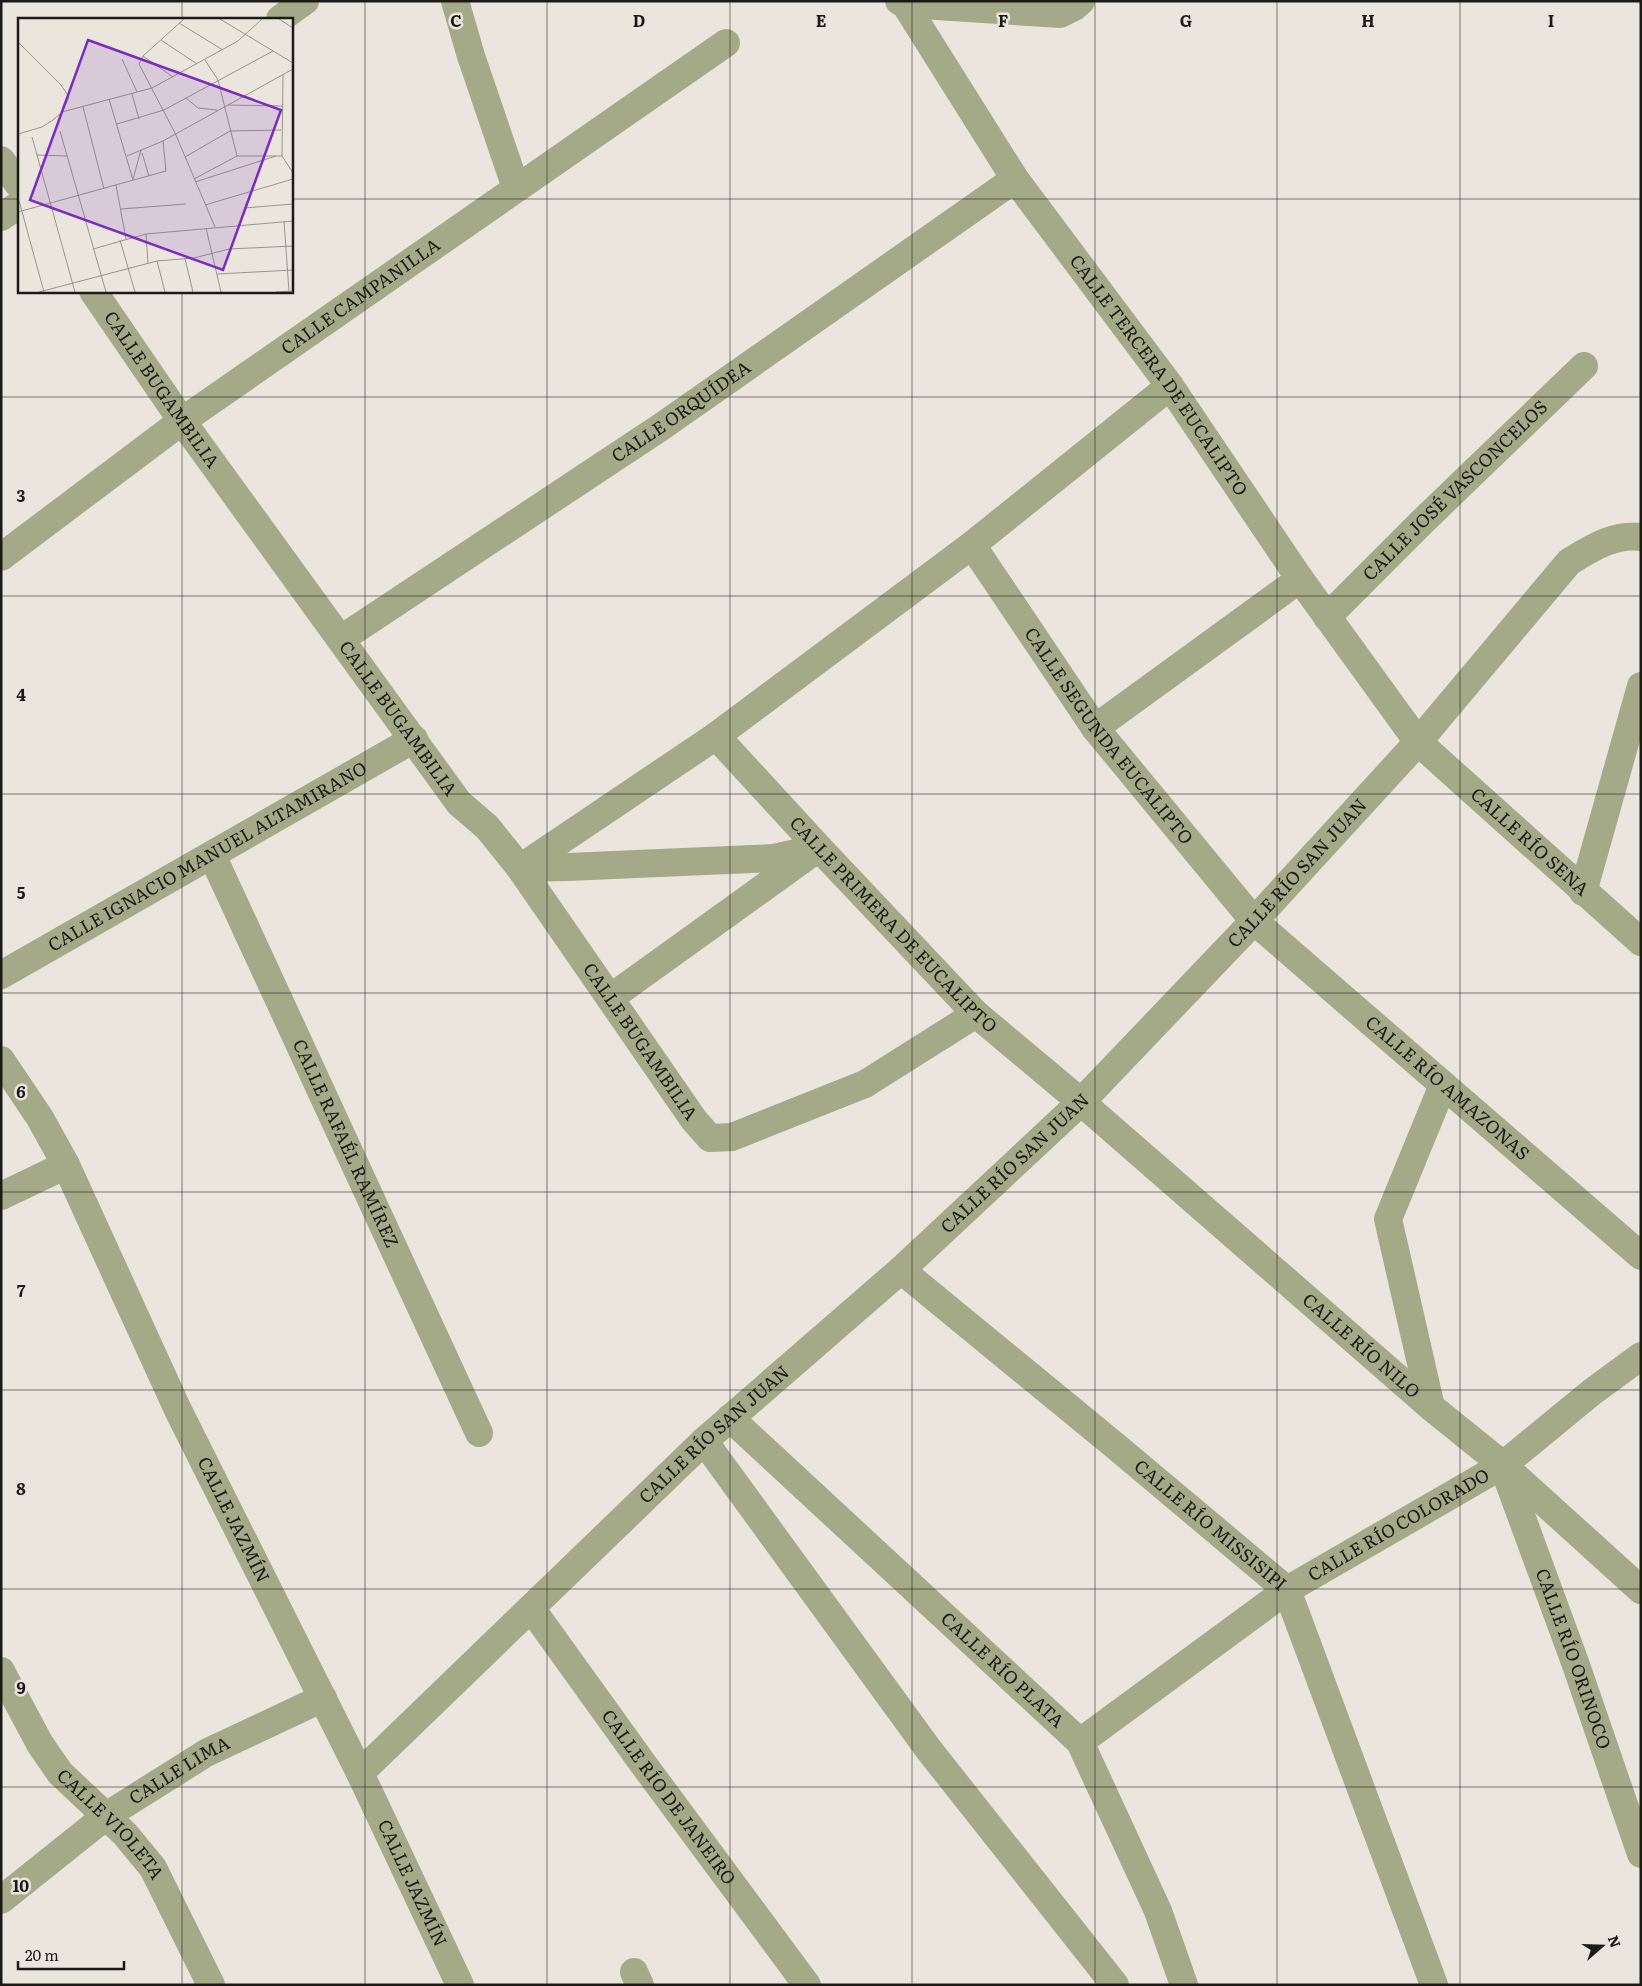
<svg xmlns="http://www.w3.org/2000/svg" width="1642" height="1986" viewBox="0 0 1642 1986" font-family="Literata,serif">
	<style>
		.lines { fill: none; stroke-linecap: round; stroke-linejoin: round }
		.minor { stroke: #a4a987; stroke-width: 28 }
		.grid { fill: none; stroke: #1b1a17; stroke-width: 1; stroke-opacity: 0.55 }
		.labels { text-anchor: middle; stroke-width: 5; stroke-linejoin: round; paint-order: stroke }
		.street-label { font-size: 18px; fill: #1b1a17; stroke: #eae6de }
		.inset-road { fill: none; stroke: #97948e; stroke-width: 1 }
		.view { fill: #7b2cbf; fill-opacity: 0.15; stroke: #7b2cbf; stroke-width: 2.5 }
		.inset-edge { fill: none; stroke: #1b1a17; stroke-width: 2.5 }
		.grid-label { font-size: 16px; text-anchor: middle; font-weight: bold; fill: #1b1a17; stroke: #eae6de; stroke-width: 5; stroke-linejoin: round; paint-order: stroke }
	</style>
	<rect width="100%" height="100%" fill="#eae6de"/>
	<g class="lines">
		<g class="minor">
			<path d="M455,1L471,56L516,188"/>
			<path d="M899,1L905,4L1060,14L1074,7L1081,1"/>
			<path id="s1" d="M905,4L1015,179L1170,386L1300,579L1418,742L1641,942"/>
			<path d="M280,19L305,1"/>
			<path d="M1,160L19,185"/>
			<path d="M1,217L19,205"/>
			<path id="s2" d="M93,291L182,421L459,803L487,827L520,868L694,1120L710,1138L732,1137L865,1084L976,1014"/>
			<path id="s3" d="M972,545L1095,728L1254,921L1641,1256"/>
			<path id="s4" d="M1,557L182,421L726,43"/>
			<path id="s5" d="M1327,617L1423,521L1584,366"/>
			<path id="s6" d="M341,639L661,427L1015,179"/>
			<path d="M1095,728L1300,579"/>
			<path id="s7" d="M716,736L819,848L976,1014L1081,1102L1431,1407L1503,1465L1641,1590"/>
			<path id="s8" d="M212,855L479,1433"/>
			<path d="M520,868L716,736L972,545L1170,386"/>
			<path d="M520,868L567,867L774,858L819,848"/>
			<path d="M1583,892L1641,686"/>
			<path id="s9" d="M1,975L414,739"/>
			<path d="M610,998L809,855"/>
			<path id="s10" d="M1,1060L40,1118L66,1165L178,1410L360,1773L460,1985"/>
			<path d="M1,1196L66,1165"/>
			<path id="s11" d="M901,1270L1113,1444L1287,1590L1434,1985"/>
			<path d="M1431,1407L1388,1219L1443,1085"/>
			<path id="s12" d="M730,1418L1080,1742L1158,1911L1184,1985"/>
			<path d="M704,1441L929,1750L1115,1985"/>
			<path id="s13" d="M1504,1469L1576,1665L1641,1854"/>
			<path id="s14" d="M531,1608L641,1761L807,1985"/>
			<path id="s15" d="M1,1671L40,1744L60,1773L125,1834L153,1868L211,1985"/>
			<path id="s16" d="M1080,1742L1287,1590L1503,1465L1592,1392L1641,1356"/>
			<path id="s17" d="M360,1773L704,1441L901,1270L1081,1102L1254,921L1418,742L1569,562C1592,548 1613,534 1641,537"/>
			<path id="s18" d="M1,1900L106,1816L206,1753L323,1698"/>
			<path d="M634,1972L640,1985"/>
		</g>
	</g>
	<path class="grid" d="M182,1V19M365,1V1985M547,1V1985M730,1V1985M912,1V1985M1095,1V1985M1277,1V1985M1460,1V1985M1,199H19M291,199H1641M182,291V1985M1,397H1641M1,596H1641M1,794H1641M1,993H1641M1,1192H1641M1,1390H1641M1,1589H1641M1,1787H1641"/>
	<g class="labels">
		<g class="street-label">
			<text dy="6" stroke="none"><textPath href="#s4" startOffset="444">CALLE CAMPANILLA</textPath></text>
			<text dy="6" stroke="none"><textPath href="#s1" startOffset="450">CALLE TERCERA DE EUCALIPTO</textPath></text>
			<text dy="6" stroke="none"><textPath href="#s2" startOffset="120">CALLE BUGAMBILIA</textPath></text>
			<text dy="6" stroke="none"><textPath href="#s6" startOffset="409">CALLE ORQUÍDEA</textPath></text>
			<text dy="6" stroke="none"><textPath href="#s5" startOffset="180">CALLE JOSÉ VASCONCELOS</textPath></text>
			<text dy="6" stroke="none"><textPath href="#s2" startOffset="525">CALLE BUGAMBILIA</textPath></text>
			<text dy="6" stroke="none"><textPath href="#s3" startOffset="235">CALLE SEGUNDA EUCALIPTO</textPath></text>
			<text dy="6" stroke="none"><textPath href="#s1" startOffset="1049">CALLE RÍO SENA</textPath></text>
			<text dy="6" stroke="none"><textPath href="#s9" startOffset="238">CALLE IGNACIO MANUEL ALTAMIRANO</textPath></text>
			<text dy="6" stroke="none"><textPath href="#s17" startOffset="1300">CALLE RÍO SAN JUAN</textPath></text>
			<text dy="6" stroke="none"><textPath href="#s7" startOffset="259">CALLE PRIMERA DE EUCALIPTO</textPath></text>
			<text dy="6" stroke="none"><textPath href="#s2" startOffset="930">CALLE BUGAMBILIA</textPath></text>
			<text dy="6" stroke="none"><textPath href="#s3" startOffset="726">CALLE RÍO AMAZONAS</textPath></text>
			<text dy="6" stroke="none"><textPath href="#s8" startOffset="318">CALLE RAFAÉL RAMÍREZ</textPath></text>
			<text dy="6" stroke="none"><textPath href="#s17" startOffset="895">CALLE RÍO SAN JUAN</textPath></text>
			<text dy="6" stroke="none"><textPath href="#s7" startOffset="889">CALLE RÍO NILO</textPath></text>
			<text dy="6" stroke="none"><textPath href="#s17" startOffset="490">CALLE RÍO SAN JUAN</textPath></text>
			<text dy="6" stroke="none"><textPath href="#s10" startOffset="516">CALLE JAZMÍN</textPath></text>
			<text dy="6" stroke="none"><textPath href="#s16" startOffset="386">CALLE RÍO COLORADO</textPath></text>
			<text dy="6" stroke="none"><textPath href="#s11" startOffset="401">CALLE RÍO MISSISIPI</textPath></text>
			<text dy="6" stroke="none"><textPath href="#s13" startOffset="202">CALLE RÍO ORINOCO</textPath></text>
			<text dy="6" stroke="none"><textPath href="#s12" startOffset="371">CALLE RÍO PLATA</textPath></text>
			<text dy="6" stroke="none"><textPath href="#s18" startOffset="221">CALLE LIMA</textPath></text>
			<text dy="6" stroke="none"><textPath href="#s14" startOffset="234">CALLE RÍO DE JANEIRO</textPath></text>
			<text dy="6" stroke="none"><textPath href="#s15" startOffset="190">CALLE VIOLETA</textPath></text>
			<text dy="6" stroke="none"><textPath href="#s10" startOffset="921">CALLE JAZMÍN</textPath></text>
		</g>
	</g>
	<g transform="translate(18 18)">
		<rect width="275" height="275" fill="#eae6de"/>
		<path class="inset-road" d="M166,1L125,38L121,46L157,115L197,209M202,1L275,45M261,1L275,10M161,5L205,32M143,22L179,46M0,24L43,67L51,79L44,94L35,102L24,109L0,116M125,38L155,59M104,41L119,74M187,42L200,62L219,138M114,76L121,101M168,80L180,90L199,92M91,81L115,162M210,87L264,88M65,89L86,171M44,94L134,70L220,23L244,1M99,106L146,92L255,33M42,113L88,274M14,119L57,274M124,135L131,158M19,137L49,138M109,138L145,123L275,51M264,138L265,57M264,138L275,155M167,139L212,113L263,112M115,161L123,132M176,161L219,138H264M177,164L258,138M98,167L108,221M0,179L26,274M187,187L275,161M226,190L275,186M103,191L168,186M0,194L148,153L145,123M266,203L271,274M188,210L203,274M128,216L130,245M102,222L117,274M75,231L128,216L275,203M167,241L175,274M139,243L147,274M199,256L275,252M21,274L139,243L176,240L211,231L275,228M258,274L275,273"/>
		<path class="view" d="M70,22L263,92L205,252L12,182Z"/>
		<rect width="275" height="275" class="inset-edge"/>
	</g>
	<g class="grid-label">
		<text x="456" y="27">C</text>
		<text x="639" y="27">D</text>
		<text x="821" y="27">E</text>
		<text x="1003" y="27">F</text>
		<text x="1186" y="27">G</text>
		<text x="1368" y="27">H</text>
		<text x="1551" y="27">I</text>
		<text x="21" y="502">3</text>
		<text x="21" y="701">4</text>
		<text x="21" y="899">5</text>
		<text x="21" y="1098">6</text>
		<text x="21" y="1297">7</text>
		<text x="21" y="1495">8</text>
		<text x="21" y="1694">9</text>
		<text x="21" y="1892">10</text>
	</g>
	<rect width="1642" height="1986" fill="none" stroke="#1b1a17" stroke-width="5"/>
	<g transform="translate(1602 1946) rotate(70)" stroke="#eae6de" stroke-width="4" paint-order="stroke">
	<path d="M0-4L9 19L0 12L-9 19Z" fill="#1b1a17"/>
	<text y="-8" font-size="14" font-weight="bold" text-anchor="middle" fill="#1b1a17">N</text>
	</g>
	<path d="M18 1961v8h106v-8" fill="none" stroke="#1b1a17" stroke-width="2.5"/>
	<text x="25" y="1961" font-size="15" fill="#1b1a17" stroke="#eae6de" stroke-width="4" paint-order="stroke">20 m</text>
</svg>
